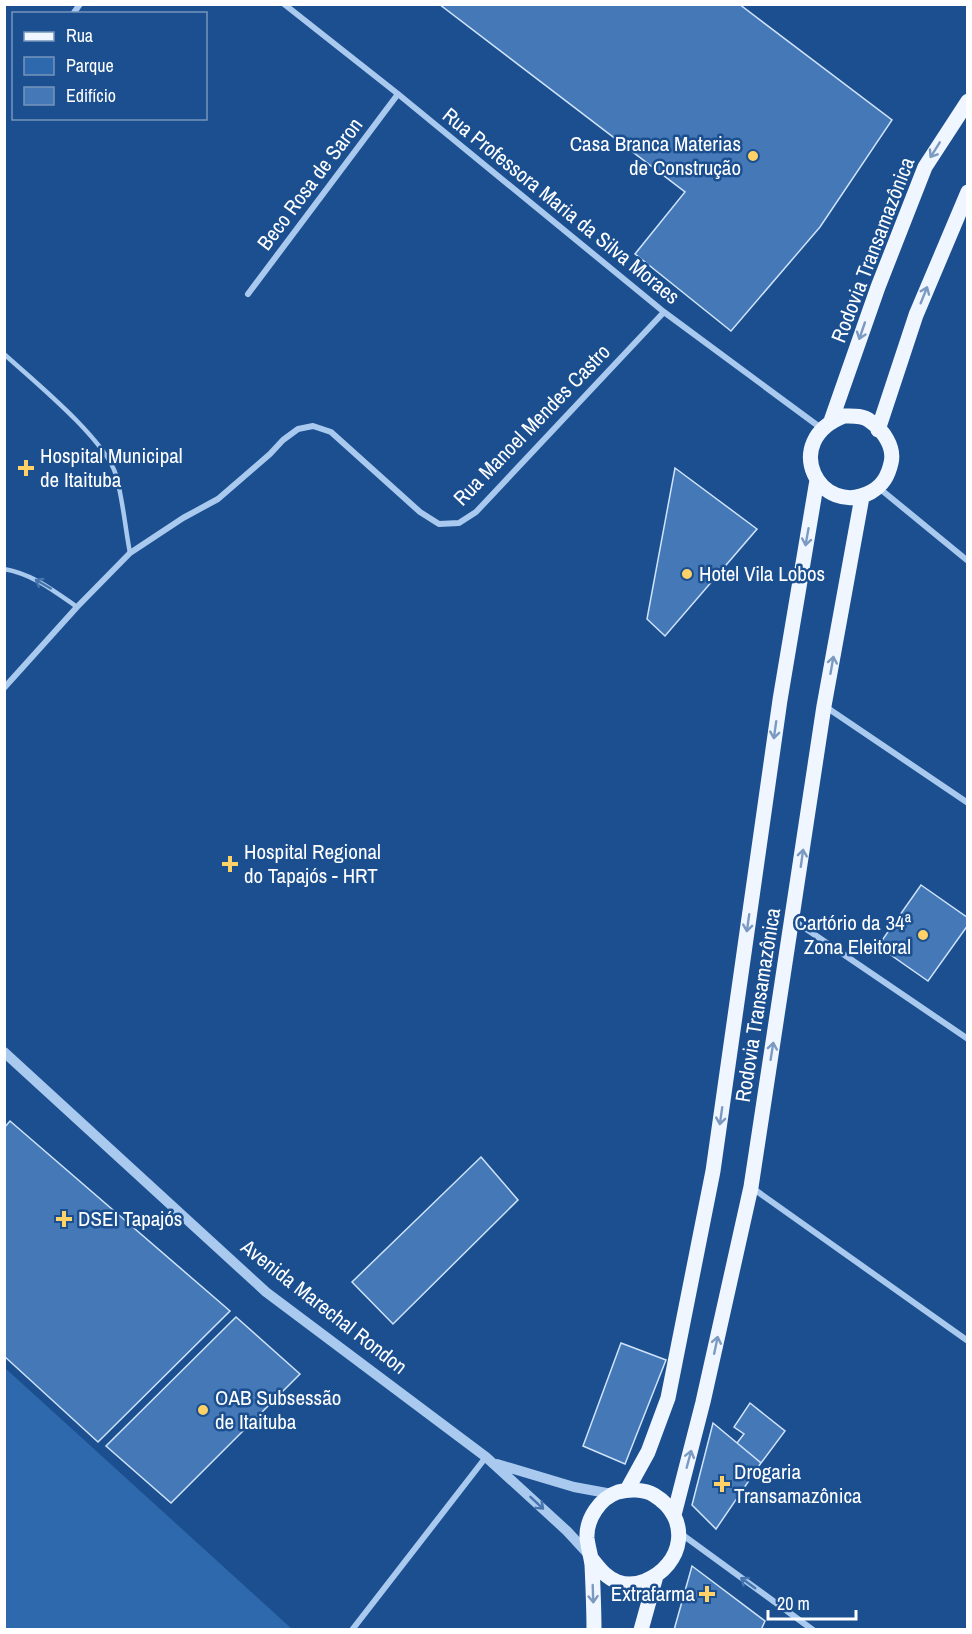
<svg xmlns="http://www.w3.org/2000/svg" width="972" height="1634" viewBox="0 0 972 1634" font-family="'Archivo Narrow',sans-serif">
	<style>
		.green { fill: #2e69ad }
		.building { fill: #4478b7; stroke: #cfe3fa; stroke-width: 1.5 }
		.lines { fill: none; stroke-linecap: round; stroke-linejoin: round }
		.service { stroke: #a9c9ee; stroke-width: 4.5 }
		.minor { stroke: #a9c9ee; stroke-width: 6 }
		.tertiary { stroke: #a9c9ee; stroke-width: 10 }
		.primary { stroke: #f0f6ff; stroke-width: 15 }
		.oneway { stroke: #7b9ac1 }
		.oneway2 { stroke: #4674ac }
		.poi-dot { fill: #ffd166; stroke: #1b4f8f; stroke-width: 2 }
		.labels { text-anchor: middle; stroke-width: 5; stroke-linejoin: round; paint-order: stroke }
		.poi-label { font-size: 21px; fill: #fff; stroke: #1b4f8f; text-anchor: start }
		.street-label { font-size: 21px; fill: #fff; stroke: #1b4f8f }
	</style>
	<rect width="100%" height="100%" fill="#1b4f8f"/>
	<path class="green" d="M4,1368H5L292,1629H5Z"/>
	<path class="building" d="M439,4H739L892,120L820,227L731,331L635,254L685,192Z
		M675,468L757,529L665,636L647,619Z
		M921,885L968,918V925L928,981L878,946Z
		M10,1121L230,1311L98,1442L4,1356V1128Z
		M481,1157L518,1200L393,1324L352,1282Z
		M236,1317L300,1374L171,1503L106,1446Z
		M621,1343L666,1360L625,1464L583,1446Z
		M750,1403L785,1431L761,1463L737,1443L744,1434L734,1427Z
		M713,1423L761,1463L716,1529L692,1505Z
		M692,1566L765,1621L761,1630H674Z"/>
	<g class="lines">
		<path class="service" d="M4,354C34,381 105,439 116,475C123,500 125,527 130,553
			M4,569C33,574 54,591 77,607"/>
		<path class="minor" d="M284,4L398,94L664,312L821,428
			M73,14L80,4
			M248,294L398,94
			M879,488L968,561
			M4,688L77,607L130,553L183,518L218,499L270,454L283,440L298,429L313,426L331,432L420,512L439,524L459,523L476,512L664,312
			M826,707L968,803
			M793,920L968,1039
			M751,1187L968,1341
			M680,1533L813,1630
			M352,1630L486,1457"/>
		<path class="tertiary" d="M4,1052L266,1292L486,1457L567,1531L590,1556
			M497,1464L574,1487L612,1494"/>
		<path class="primary" d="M844,416C852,416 863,415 870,421C883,430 895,447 891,463C888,476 883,485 871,492C820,519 779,441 844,416Z
			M831,421L878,287L925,167L968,101
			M878,430L916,315L968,192
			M627,1490L648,1452L668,1398L713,1171L780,700L817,480
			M674,1515L703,1402L751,1187L824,706L862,497
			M591,1558C599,1568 606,1578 618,1582C626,1585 637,1584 645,1581C684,1565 692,1518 654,1495C644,1489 629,1489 618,1492C600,1498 586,1519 587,1538C588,1547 591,1556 592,1565C593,1587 594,1608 594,1630
			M641,1630L656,1576"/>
	</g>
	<defs><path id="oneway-shaft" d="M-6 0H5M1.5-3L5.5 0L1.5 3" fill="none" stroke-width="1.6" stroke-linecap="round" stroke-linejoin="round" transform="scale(1.5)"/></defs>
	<g class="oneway">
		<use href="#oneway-shaft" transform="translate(935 150) rotate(122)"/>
		<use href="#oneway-shaft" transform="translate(924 295) rotate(-68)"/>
		<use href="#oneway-shaft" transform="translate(862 331) rotate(109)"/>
		<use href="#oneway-shaft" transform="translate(807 537) rotate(100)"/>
		<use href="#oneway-shaft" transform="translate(832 665) rotate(-80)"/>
		<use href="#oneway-shaft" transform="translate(775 730) rotate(98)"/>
		<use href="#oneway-shaft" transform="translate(802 858) rotate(-82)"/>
		<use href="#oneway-shaft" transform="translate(748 923) rotate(98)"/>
		<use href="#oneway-shaft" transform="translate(772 1051) rotate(-81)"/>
		<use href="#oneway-shaft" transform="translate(721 1116) rotate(98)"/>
		<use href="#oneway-shaft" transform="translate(716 1345) rotate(-78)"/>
		<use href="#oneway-shaft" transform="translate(689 1459) rotate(-75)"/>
		<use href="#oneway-shaft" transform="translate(593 1594) rotate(88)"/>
	</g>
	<g class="oneway2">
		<use href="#oneway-shaft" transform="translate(43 584) rotate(-150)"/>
		<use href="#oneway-shaft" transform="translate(537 1503) rotate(43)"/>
		<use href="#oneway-shaft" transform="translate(748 1583) rotate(-144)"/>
	</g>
	<g class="poi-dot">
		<circle cx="753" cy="156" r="6"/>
		<path d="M23 459h6v6h6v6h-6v6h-6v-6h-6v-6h6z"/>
		<circle cx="687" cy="574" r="6"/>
		<path d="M227 855h6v6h6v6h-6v6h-6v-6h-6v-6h6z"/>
		<circle cx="923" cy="935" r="6"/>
		<path d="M61 1210h6v6h6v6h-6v6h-6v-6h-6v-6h6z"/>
		<circle cx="203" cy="1410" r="6"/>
		<path d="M719 1475h6v6h6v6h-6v6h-6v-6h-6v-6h6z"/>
		<path d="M704 1585h6v6h6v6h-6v6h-6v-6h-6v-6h6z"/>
	</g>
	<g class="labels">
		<g class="poi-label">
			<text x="741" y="151" text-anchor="end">Casa Branca Materias<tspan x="741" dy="24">de Construção</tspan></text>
			<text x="40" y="463">Hospital Municipal<tspan x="40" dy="24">de Itaituba</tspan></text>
			<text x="699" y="581">Hotel Vila Lobos</text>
			<text x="244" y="859">Hospital Regional<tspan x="244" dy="24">do Tapajós - HRT</tspan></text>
			<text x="911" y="930" text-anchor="end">Cartório da 34ª<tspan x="911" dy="24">Zona Eleitoral</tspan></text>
			<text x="78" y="1226">DSEI Tapajós</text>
			<text x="215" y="1405">OAB Subsessão<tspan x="215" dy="24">de Itaituba</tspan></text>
			<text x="734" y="1479">Drogaria<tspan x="734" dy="24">Transamazônica</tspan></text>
			<text x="695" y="1601" text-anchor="end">Extrafarma</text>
		</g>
		<g class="street-label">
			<text transform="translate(310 184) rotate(-53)" y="7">Beco Rosa de Saron</text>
			<text transform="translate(561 206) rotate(39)" y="7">Rua Professora Maria da Silva Moraes</text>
			<text transform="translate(873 250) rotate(-69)" y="7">Rodovia Transamazônica</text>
			<text transform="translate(532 425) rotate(-46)" y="7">Rua Manoel Mendes Castro</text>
			<text transform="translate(758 1005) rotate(-81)" y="7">Rodovia Transamazônica</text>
			<text transform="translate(324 1307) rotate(38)" y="7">Avenida Marechal Rondon</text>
		</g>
	</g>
	<rect width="972" height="1634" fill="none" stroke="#ffffff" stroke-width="12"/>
	<rect x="12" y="12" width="195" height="108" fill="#1b4f8f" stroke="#7695bc" stroke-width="1.5"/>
	<rect x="24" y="32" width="30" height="9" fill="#f0f6ff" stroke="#7695bc" stroke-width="1.5"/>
	<text x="66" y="42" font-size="18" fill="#ffffff">Rua</text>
	<rect x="24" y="57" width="30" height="18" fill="#2e69ad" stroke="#7695bc" stroke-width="1.5"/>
	<text x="66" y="72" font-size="18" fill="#ffffff">Parque</text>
	<rect x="24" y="87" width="30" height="18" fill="#4478b7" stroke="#7695bc" stroke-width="1.5"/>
	<text x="66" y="102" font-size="18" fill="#ffffff">Edifício</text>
	<path d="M768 1610v9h88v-9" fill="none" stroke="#ffffff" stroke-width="3"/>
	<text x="777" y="1610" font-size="18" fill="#ffffff" stroke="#1b4f8f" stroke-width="4.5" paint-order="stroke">20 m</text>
</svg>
